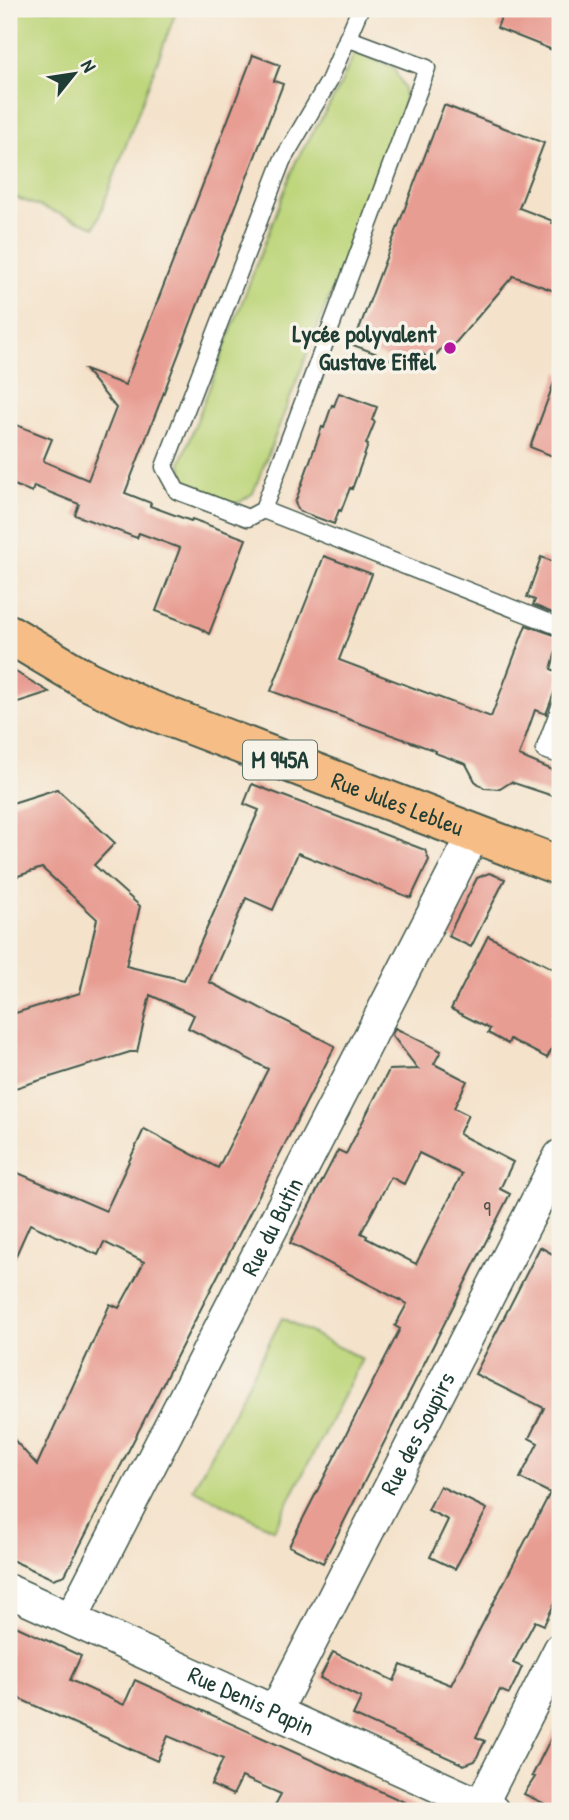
<svg xmlns="http://www.w3.org/2000/svg" width="569" height="1820" viewBox="0 0 569 1820" font-family="'Patrick Hand',sans-serif">
	<style>
		.green { fill: #bed67b; stroke: #6e8a58; stroke-width: 2 }
		.building { fill: #e89d93; fill-rule: evenodd }
		.lines { fill: none; stroke-linecap: round; stroke-linejoin: round }
		.service-casing { stroke: #3f564a; stroke-width: 19 }
		.minor-casing { stroke: #3f564a; stroke-width: 35 }
		.primary-casing { stroke: #3f564a; stroke-width: 42 }
		.service { stroke: #fff; stroke-width: 16 }
		.minor { stroke: #fff; stroke-width: 32 }
		.primary { stroke: #f6be86; stroke-width: 38 }
		.poi-dot { fill: #b5179e; stroke: #f7f3e8; stroke-width: 2.5 }
		.labels { text-anchor: middle; stroke-width: 7; stroke-linejoin: round; paint-order: stroke }
		.number-label { font-size: 21px; fill: #51554c }
		.shield { fill: #f7f3e8; stroke: #60746a; stroke-width: 2 }
		.shield-label { font-size: 23px; font-weight: bold; fill: #1f3d34 }
		.poi-label { font-size: 24px; font-weight: bold; fill: #1f3d34; stroke: #f7f3e8; text-anchor: end }
		.street-label { font-size: 24px; fill: #1f3d34; stroke: #f7f3e8 }
	</style>
	<rect width="100%" height="100%" fill="#f7f3e8"/>
	<filter id="ink" filterUnits="userSpaceOnUse"><feTurbulence type="fractalNoise" baseFrequency=".0143" numOctaves="2"/><feDisplacementMap in="SourceGraphic" scale="14" xChannelSelector="R" yChannelSelector="G"/><feConvolveMatrix kernelMatrix="1 2 1 2 8 2 1 2 1" color-interpolation-filters="sRGB"/></filter>
	<filter id="wash" filterUnits="userSpaceOnUse"><feTurbulence type="fractalNoise" baseFrequency=".00686" numOctaves="4" result="noise"/><feDisplacementMap in="SourceGraphic" scale="28" xChannelSelector="R" yChannelSelector="G"/><feGaussianBlur stdDeviation="1.57" result="paint"/><feColorMatrix in="noise" values="0 0 0 0 0 0 0 0 0 0 0 0 0 0 0 0 0 1.4 0 .05"/><feComposite in="paint" operator="in"/></filter>
	<g filter="url(#wash)">
		<rect width="100%" height="100%" fill="#f4e2ca"/>
		<path class="green" d="M9,9H177L95,227L9,195Z
			M355,52L393,67L404,88V105L253,493L240,502L230,503L193,489L184,479L181,462L296,161L337,92Z
			M282,1318L362,1359L274,1530L193,1489Z"/>
		<g id="blocks">
			<path class="building" d="M504,9H560V53L497,28Z
				M253,55L280,65L274,81L283,84L125,493L151,503L150,506L191,521L192,519L246,539L209,634L198,627L156,611L180,548L139,533L137,538L75,515L79,504L34,486L32,492L9,483V422L52,439L43,461L88,480L116,408L85,370L125,385Z
				M444,105L544,143L519,208L553,221L552,223L560,226V293L513,276L451,348L446,343L431,361L423,354L417,369L353,345Z
				M558,372L560,373V459L530,447Z
				M339,393L377,407L372,420L375,422L366,444L368,445L352,489L350,488L341,511L339,510L334,524L299,511L295,503L322,427L324,428L332,405L334,406Z
				M324,556L372,574L339,660L491,717L526,625L560,637L551,669L560,673V677L546,714L535,710L519,756L560,773L553,796L511,782L500,789L484,788L475,781L466,764L435,753L436,751L271,691Z
				M541,557L560,564V616L533,605L535,600L527,597Z
				M9,668L49,692L9,705Z
				M252,784L425,850L429,860L411,898L298,853L273,910L246,898L209,982L335,1046L65,1575L53,1579L9,1559V1434L37,1465L110,1304L119,1308L144,1262L104,1242L98,1255L30,1224L9,1271V1169L106,1211L144,1129L218,1168L268,1069L188,1028L194,1015L150,995L137,1052H130L9,1090V1015L80,993L97,919L42,868L9,879V804L57,789L115,843L94,865L140,906L126,966L184,980L259,810L244,804Z
				M489,873L505,879L471,947L448,936L477,878Z
				M488,936L560,972V996L550,1016L560,1021V1033L547,1058L510,1039L508,1044L488,1033L490,1029L451,1009Z
				M395,1028L441,1051L434,1064L467,1081L454,1108L468,1115L459,1134L513,1162L500,1189L510,1194L323,1563L289,1546L400,1329L395,1326L407,1304L290,1243L338,1150L346,1154L389,1070L418,1069L392,1035ZM419,1153L462,1174L416,1264L366,1238L367,1236L361,1233L391,1177L404,1184Z
				M540,1247L560,1258V1592L544,1625L535,1621L513,1663L522,1667L517,1678L509,1694L500,1690L476,1737L485,1741L475,1761L464,1765L353,1715L361,1698L320,1678L333,1652L394,1681L401,1665L451,1685L530,1532L550,1493L520,1478L538,1443L529,1438L544,1408L475,1374Z
				M440,1486L487,1509L455,1569L430,1557L448,1520L428,1510Z
				M9,1623L81,1656L70,1680L124,1705L135,1680L424,1811H272L281,1794L242,1777L233,1795L211,1785L223,1759L168,1736L157,1761L9,1694Z
				M560,1720V1811L524,1794L535,1777L532,1776Z"/>
		</g>
	</g>
	<g filter="url(#ink)">
		<use href="#blocks" fill-opacity="0" stroke="#3f564a" stroke-width="2"/>
		<g class="lines">
			<defs>
				<path id="service" d="M347,38L427,68L263,510L248,518L177,491L164,467L282,161L329,81L360,9
					M263,510L560,627
					M560,707L544,750L560,755"/>
				<g id="minor">
					<path id="s1" d="M9,1591L493,1811"/>
					<path id="s2" d="M71,1619L474,834"/>
					<path id="s3" d="M275,1712L560,1156"/>
					<path d="M478,1811L560,1649"/>
				</g>
				<g id="primary">
					<path id="s4" d="M9,634L88,681L143,707L560,866"/>
				</g>
			</defs>
			<use href="#service" class="service-casing"/>
			<use href="#minor" class="minor-casing"/>
			<use href="#primary" class="primary-casing"/>
			<use href="#service" class="service"/>
			<use href="#minor" class="minor"/>
			<use href="#primary" class="primary"/>
		</g>
	</g>
	<circle class="poi-dot" cx="450" cy="348" r="7"/>
	<g class="labels">
		<g class="number-label">
			<text x="487" y="1216">9</text>
		</g>
		<rect class="shield" x="243" y="740.5" width="74" height="39" rx="5"/>
		<g class="shield-label">
			<text x="280" y="768">M 945A</text>
		</g>
		<g class="poi-label">
			<text x="436" y="342">Lycée polyvalent<tspan x="436" dy="28">Gustave Eiffel</tspan></text>
		</g>
		<g class="street-label">
			<text dy="8" stroke="none"><textPath href="#s4" startOffset="425">Rue Jules Lebleu</textPath></text>
			<text dy="8" stroke="none"><textPath href="#s2" startOffset="441">Rue du Butin</textPath></text>
			<text dy="8" stroke="none"><textPath href="#s3" startOffset="313">Rue des Soupirs</textPath></text>
			<text dy="8" stroke="none"><textPath href="#s1" startOffset="266">Rue Denis Papin</textPath></text>
		</g>
	</g>
	<rect width="569" height="1820" fill="none" stroke="#f7f3e8" stroke-width="35"/>
	<g transform="translate(74 74) rotate(60)" stroke="#f7f3e8" stroke-width="5" paint-order="stroke">
	<path d="M0-5L12 26L0 18L-12 26Z" fill="#1f3d34"/>
	<text y="-10" font-size="19" font-weight="bold" text-anchor="middle" fill="#1f3d34">N</text>
	</g>
</svg>
